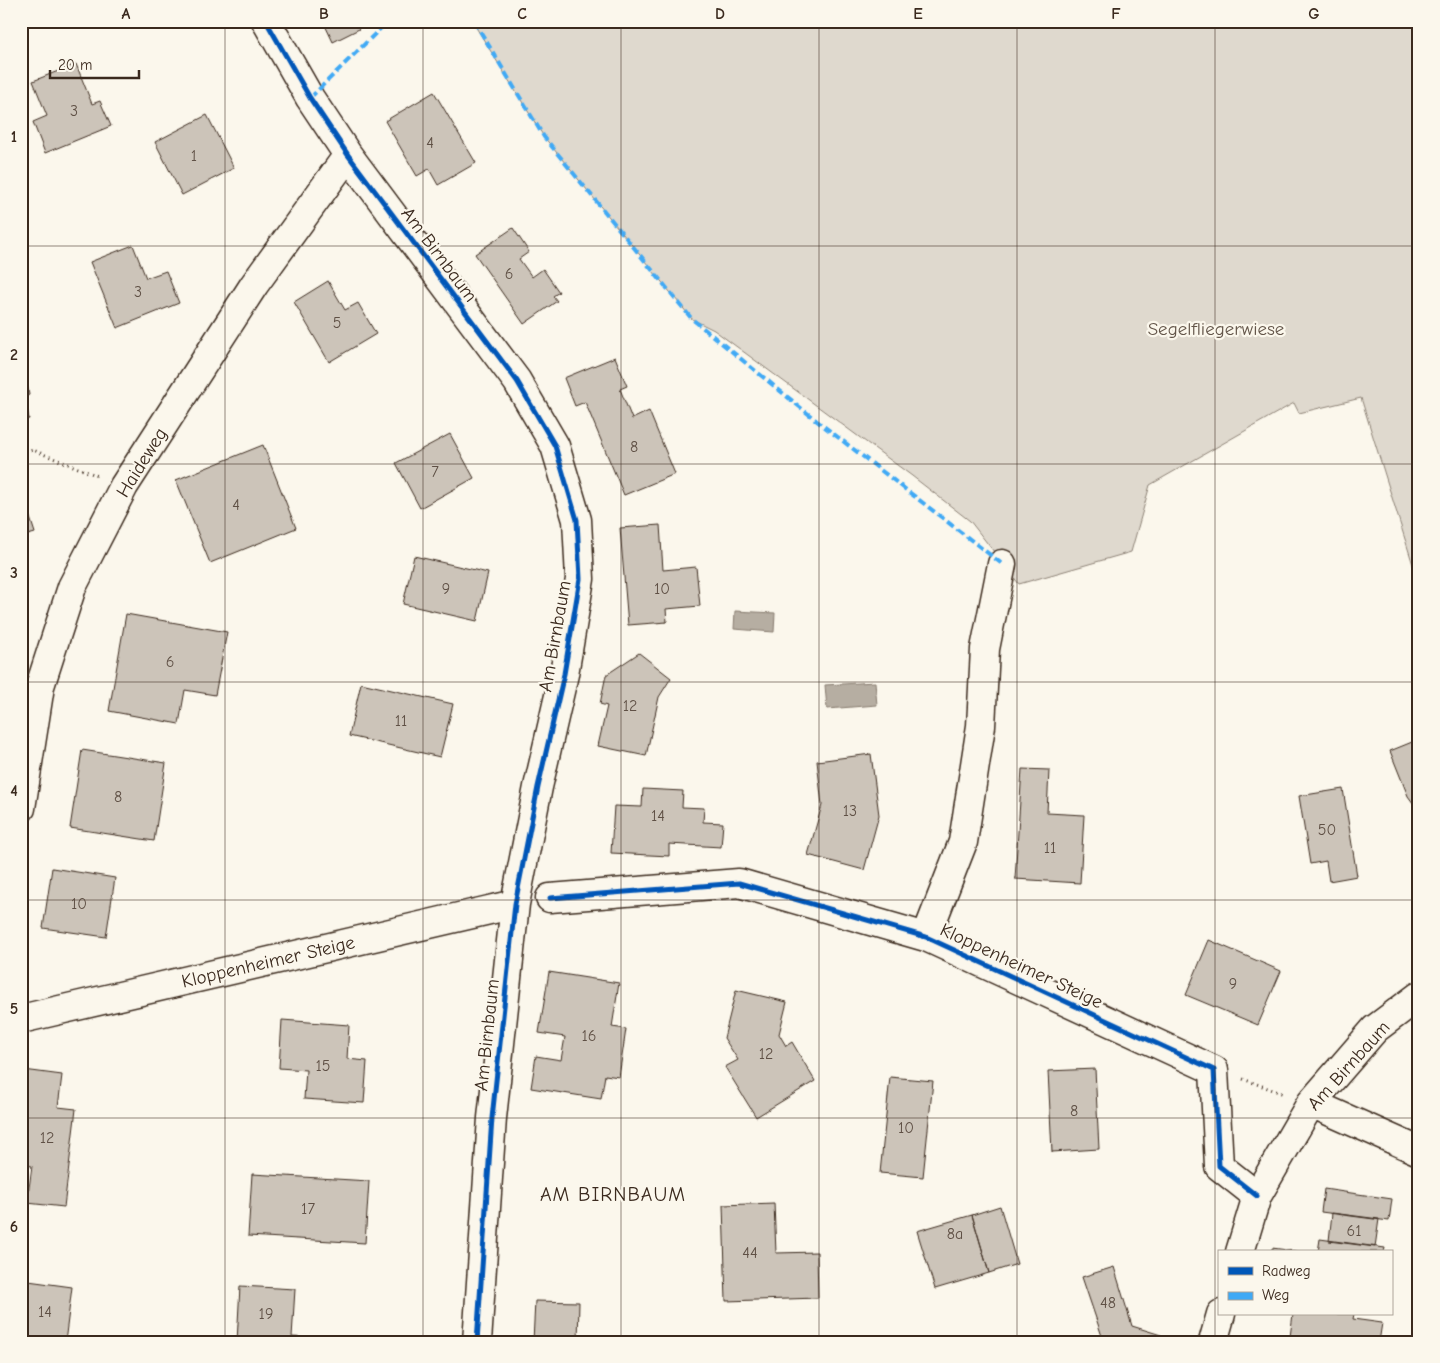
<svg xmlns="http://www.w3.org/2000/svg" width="1440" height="1363" viewBox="0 0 1440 1363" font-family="'Comic Neue',sans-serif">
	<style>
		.green { fill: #dfd9ce; stroke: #8d8276 }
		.water { fill: #b6aea2; stroke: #85796d }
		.building { fill: #ccc4b9; stroke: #3b2a1e }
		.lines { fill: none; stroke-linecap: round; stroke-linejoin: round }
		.minor-casing { stroke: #3b2a1e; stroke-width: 31 }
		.path { stroke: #3b2a1e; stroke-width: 3; stroke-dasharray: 1 4; stroke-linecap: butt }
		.minor { stroke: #fbf7ec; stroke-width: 28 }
		.quiet { stroke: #3fa9f5; stroke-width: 4; stroke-dasharray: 8 4; stroke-linecap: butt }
		.cycleway-casing { stroke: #fbf7ec; stroke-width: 8 }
		.cycleway { stroke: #0057b8; stroke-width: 5 }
		.grid { fill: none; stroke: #3b2a1e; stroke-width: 1; stroke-opacity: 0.55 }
		.labels { text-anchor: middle; stroke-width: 4.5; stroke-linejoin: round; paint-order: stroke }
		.number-label { font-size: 16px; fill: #5f5045 }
		.street-label { font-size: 19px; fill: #3b2a1e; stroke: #fbf7ec }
		.park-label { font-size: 19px; fill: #64564a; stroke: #fbf7ec }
		.neighbourhood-label { font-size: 20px; letter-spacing: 1px; fill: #3b2a1e; stroke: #fbf7ec }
		.neatline { fill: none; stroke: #3b2a1e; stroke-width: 2 }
		.grid-label { font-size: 16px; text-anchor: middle; font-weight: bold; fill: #3b2a1e }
	</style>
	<rect width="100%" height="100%" fill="#fbf7ec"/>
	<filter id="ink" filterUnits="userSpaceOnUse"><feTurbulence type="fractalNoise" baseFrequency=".02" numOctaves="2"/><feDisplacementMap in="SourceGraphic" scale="10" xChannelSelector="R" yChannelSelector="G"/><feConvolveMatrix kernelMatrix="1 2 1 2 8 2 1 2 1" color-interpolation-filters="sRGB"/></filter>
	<g filter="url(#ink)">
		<path class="green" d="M472,21H1419V584L1361,398L1299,413L1294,403L1150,485L1131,552L1019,584L970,521L912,476L714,330L692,319L544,137Z"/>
		<path class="water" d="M735,611L775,613L774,632L734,629Z
			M875,682L877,705L827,709L825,685Z"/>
		<path class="building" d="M323,21H355L359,29L333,42Z
			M76,64L92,104L100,101L111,126L45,153L33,122L47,116L33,81Z
			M434,92L476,163L438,185L429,169L417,176L385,121Z
			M207,115L234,168L182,195L155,142Z
			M513,228L529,252L519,259L532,277L543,269L559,292L553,296L557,301L524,324L475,254Z
			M133,245L146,278L166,271L179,303L117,328L90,262Z
			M328,281L345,310L358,303L376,334L329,362L294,302Z
			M615,357L627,386L620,389L632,419L649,411L675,474L624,495L585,402L575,406L564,378Z
			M21,368H24L29,395L25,397L29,419L21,420Z
			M450,434L474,478L420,508L396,463Z
			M263,445L296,528L210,563L176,480Z
			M21,490L35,533L21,537Z
			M660,525L663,570L696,567L700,606L666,609L667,622L628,625L620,528Z
			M414,556L488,573L477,621L403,604Z
			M126,614L227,632L215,695L185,690L179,724L109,711Z
			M639,653L671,678L659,697L646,756L598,746L607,706L600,704L606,675Z
			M361,683L453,704L440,757L349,736Z
			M1417,740L1419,744V811L1408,796L1390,751Z
			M82,750L166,763L154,841L70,828Z
			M871,754L879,815L864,870L808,855L822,805L817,761Z
			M1022,769L1049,770L1047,813L1084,815L1080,883L1015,879Z
			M643,789L683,791L682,807L704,808L703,822L723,823L721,847L669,844V856L611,853L614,806L642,807Z
			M1343,789L1357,876L1329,881L1326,861L1310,864L1299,796Z
			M52,868L115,878L106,937L43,928Z
			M1209,940L1281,971L1258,1025L1186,995Z
			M549,972L619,983L612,1027L626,1029L619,1077L605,1075L601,1099L531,1088L536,1056L561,1060L565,1037L539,1033Z
			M736,990L787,1002L779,1034L786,1046L792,1042L815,1081L756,1117L725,1067L738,1060L724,1038Z
			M282,1020L349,1025L347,1059L367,1061L364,1103L304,1099L306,1070L279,1068Z
			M1095,1069L1099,1149L1052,1152L1048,1071Z
			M24,1070L62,1075L58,1107L76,1109L64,1207L27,1203L32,1166L21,1164V1093Z
			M890,1077L933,1081L923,1177L880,1173Z
			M252,1174L369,1181L365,1243L248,1236Z
			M1324,1189L1392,1199L1389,1221L1321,1212Z
			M774,1203L776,1253L817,1252L818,1298L726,1301L723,1205Z
			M1000,1206L1017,1264L989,1273L972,1215Z
			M1332,1213L1379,1219L1375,1247L1329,1241Z
			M972,1215L989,1273L935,1289L917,1231Z
			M1320,1239L1385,1248L1384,1252H1318Z
			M1272,1248L1302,1252H1272Z
			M1114,1267L1132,1326L1161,1335L1158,1342H1104L1082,1277Z
			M21,1280L72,1287L65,1342L21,1336Z
			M240,1286L295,1289L292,1337L313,1338V1342H237Z
			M535,1301L579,1302L578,1342H533Z
			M1293,1314H1354L1353,1319L1382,1323L1379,1342H1330L1290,1337Z"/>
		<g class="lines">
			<defs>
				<path id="minor" d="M266,21L310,98L348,155L517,381L555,446L577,520L580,579L564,674L538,787L515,904L492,1118L477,1342
					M21,808L40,686L72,587L124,486L254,285L348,155
					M550,898L739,883L926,937L1214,1070L1219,1166L1257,1196
					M926,937L963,842L981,726L985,649L1002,564
					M21,1019L515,904
					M1311,1103L1419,1151
					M1240,1252L1257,1196L1311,1103L1375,1029L1419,996
					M1213,1342L1221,1314"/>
			</defs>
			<use href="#minor" class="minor-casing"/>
			<path class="path" d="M21,453L33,450L98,476
				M1243,1079L1284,1094"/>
			<use href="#minor" class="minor"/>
			<path class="quiet" d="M474,21L544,137L692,319L817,421L1002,564
				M310,98L388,21"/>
			<defs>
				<path id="cycleway" d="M266,21L310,98L348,155L517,381L555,446L577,520L580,579L564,674L538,787L515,904L492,1118L477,1342
					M550,898L739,883L926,937L1214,1070L1219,1166L1257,1196"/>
			</defs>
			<use href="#cycleway" class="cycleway-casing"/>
			<use href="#cycleway" class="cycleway"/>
		</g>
	</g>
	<path class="grid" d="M225,21V1342M423,21V1342M621,21V1342M819,21V1342M1017,21V1342M1215,21V1342M21,246H1419M21,464H1419M21,682H1419M21,900H1419M21,1118H1419"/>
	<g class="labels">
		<g class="number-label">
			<text x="74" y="116">3</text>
			<text x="430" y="148">4</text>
			<text x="194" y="161">1</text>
			<text x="509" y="279">6</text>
			<text x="138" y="297">3</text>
			<text x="337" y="328">5</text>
			<text x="634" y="452">8</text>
			<text x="435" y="477">7</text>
			<text x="236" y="510">4</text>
			<text x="446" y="594">9</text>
			<text x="662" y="594">10</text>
			<text x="170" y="667">6</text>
			<text x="630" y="711">12</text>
			<text x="401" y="726">11</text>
			<text x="118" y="802">8</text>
			<text x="850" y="816">13</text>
			<text x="658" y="821">14</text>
			<text x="1327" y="835">50</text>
			<text x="1050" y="853">11</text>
			<text x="79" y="909">10</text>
			<text x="1233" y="989">9</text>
			<text x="589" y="1041">16</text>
			<text x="766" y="1059">12</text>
			<text x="323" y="1071">15</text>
			<text x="1074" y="1116">8</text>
			<text x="906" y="1133">10</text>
			<text x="47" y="1143">12</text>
			<text x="308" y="1214">17</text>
			<text x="1354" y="1236">61</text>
			<text x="955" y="1239">8a</text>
			<text x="750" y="1258">44</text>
			<text x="1108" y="1308">48</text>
			<text x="45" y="1317">14</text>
			<text x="266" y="1319">19</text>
		</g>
		<g class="street-label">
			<text transform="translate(440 254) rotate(53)" y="7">Am Birnbaum</text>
			<text transform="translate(141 462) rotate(-58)" y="7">Haideweg</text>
			<text transform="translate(554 636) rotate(-80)" y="7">Am Birnbaum</text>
			<text transform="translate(268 961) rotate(-13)" y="7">Kloppenheimer Steige</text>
			<text transform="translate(1022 965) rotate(25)" y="7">Kloppenheimer Steige</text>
			<text transform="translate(486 1035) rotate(-84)" y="7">Am Birnbaum</text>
			<text transform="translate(1348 1065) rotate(-48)" y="7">Am Birnbaum</text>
		</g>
		<g class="park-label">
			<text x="1216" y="335">Segelfliegerwiese</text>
		</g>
		<g class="neighbourhood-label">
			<text x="613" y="1201">AM BIRNBAUM</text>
		</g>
	</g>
	<rect width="1440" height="1363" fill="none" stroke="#fbf7ec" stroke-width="55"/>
	<rect x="1218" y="1250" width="175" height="65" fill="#fbf7ec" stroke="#aea59a"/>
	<rect x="1228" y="1267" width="25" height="8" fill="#0057b8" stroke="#aea59a"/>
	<text x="1262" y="1276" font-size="15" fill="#3b2a1e">Radweg</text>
	<rect x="1228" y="1292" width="25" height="8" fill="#3fa9f5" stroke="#aea59a"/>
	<text x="1262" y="1300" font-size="15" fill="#3b2a1e">Weg</text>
	<path d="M50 70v8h89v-8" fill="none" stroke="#3b2a1e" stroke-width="2.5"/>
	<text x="58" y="70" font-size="15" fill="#3b2a1e" stroke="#fbf7ec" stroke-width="4" paint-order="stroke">20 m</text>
	<rect x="28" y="28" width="1384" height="1308" class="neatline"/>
	<g class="grid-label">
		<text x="126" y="19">A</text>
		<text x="324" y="19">B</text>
		<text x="522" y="19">C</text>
		<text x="720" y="19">D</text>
		<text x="918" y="19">E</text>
		<text x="1116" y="19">F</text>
		<text x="1314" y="19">G</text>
		<text x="14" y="142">1</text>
		<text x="14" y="360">2</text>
		<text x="14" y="578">3</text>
		<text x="14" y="796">4</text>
		<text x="14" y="1014">5</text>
		<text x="14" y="1232">6</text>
	</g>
</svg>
